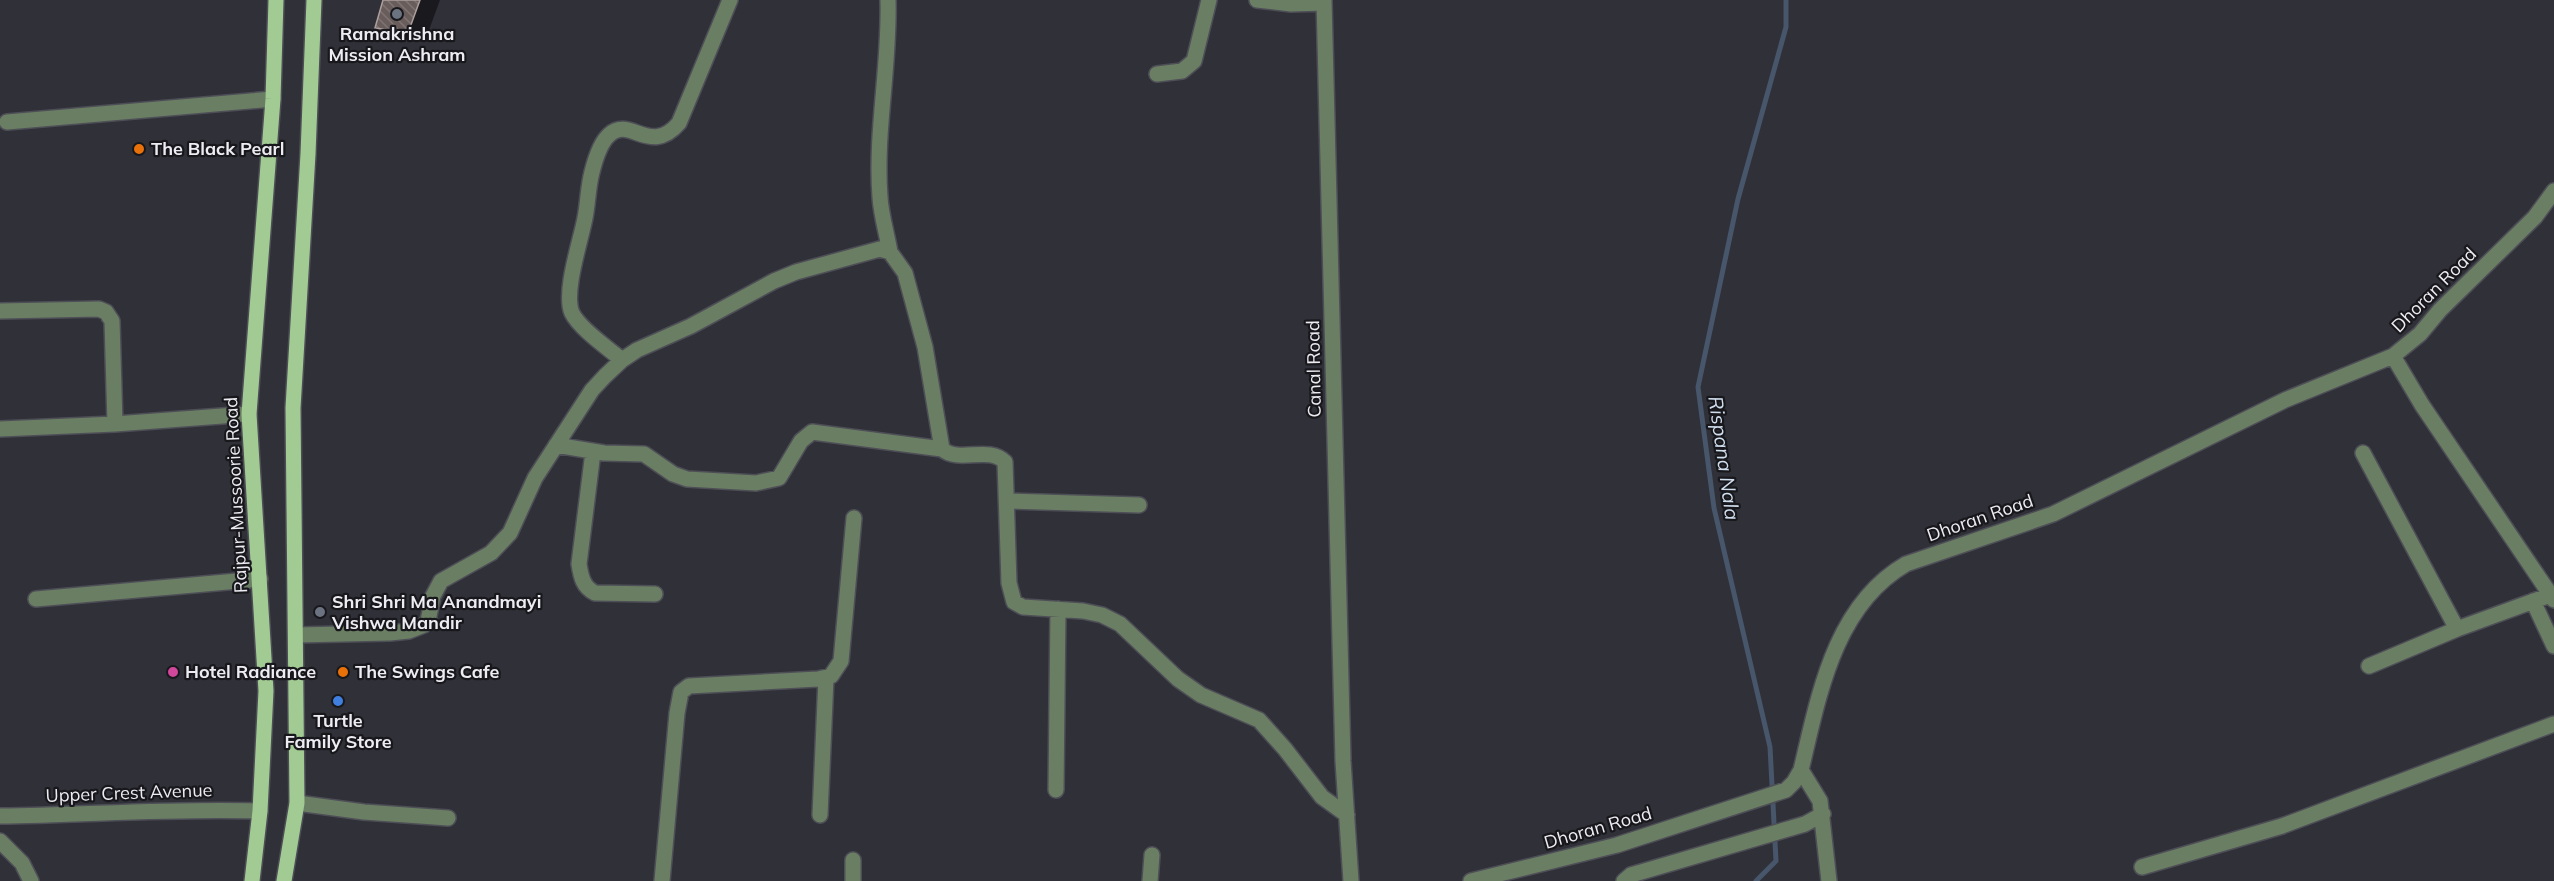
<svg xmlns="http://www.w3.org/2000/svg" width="2554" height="881" viewBox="0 0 2554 881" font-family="Mulish,sans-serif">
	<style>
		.shadow { fill: #0007 }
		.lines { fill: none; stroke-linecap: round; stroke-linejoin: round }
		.stream { stroke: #47566a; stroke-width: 5 }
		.building { fill: url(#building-back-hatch); stroke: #ac9f9c; stroke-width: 1.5 }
		.minor-casing { stroke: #4e4e57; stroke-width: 18 }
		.major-casing { stroke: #4e4e57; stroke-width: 18 }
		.minor { stroke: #6a7e63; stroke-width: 15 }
		.major { stroke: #a2cb93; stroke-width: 15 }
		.worship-dot { fill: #6b7280; stroke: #18181c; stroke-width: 2 }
		.food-dot { fill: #e8710a; stroke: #18181c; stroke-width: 2 }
		.hotel-dot { fill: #d1479c; stroke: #18181c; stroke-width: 2 }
		.shop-dot { fill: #3f7fe0; stroke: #18181c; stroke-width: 2 }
		.labels { text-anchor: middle; stroke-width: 4.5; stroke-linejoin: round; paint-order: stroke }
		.poi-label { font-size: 18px; font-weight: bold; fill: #ececf2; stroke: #18181c; text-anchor: start }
		.street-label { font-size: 18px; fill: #ececf2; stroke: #18181c }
		.water-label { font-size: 20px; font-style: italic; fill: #d0deee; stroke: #18181c }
	</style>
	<defs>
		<pattern id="building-back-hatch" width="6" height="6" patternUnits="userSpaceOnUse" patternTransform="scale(1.5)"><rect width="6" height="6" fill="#695d5b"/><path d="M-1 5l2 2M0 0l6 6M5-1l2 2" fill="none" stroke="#7f7473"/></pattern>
	</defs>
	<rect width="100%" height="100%" fill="#303039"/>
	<path class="shadow" d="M385,0H440L425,41L394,37L377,27Z"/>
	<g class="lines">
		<path class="stream" d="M1756,881L1776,861L1770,747L1714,508L1698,387L1738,199L1786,27V0"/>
	</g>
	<path class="building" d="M383,0H420L408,33L375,28Z"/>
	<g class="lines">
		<defs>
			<path id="minor" d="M888,0C890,66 875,132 880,197C881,215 887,234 890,252
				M1257,0L1291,4L1324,3
				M1324,0L1343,761L1351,881
				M1157,74L1182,71L1194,61L1209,0
				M7,122L273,99
				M0,311L99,309L106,312L112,321L115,424
				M2393,356L2422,405L2554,600
				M622,360C608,348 580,329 572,313C563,292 581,240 585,218C588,203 588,187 592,172C595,160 600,143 609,135C630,115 650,157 679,123L730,0
				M0,429L115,424L249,414
				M556,445L604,453L644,454L673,474L687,479L756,483L779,478L801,441L812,432L942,449
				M593,452L579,564C581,577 583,587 595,593L655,594
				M2363,453L2457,629
				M1007,501L1139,505
				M36,599L260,579
				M2533,601L2554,646
				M296,635L390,633L409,631L424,625L428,621L433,596L441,581L491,553L510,533L535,478L592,390L605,376L622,360L637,350L691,326L774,281L796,272L880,249L890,252L905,273L925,347L942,449C959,464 989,445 1005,462L1009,583L1014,602L1023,607L1083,611L1102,615L1120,624L1178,679L1201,695L1259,720L1285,749L1322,797L1347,815
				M2369,666L2457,629L2550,595
				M1801,770L1820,801L1829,881
				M1056,790L1058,609
				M297,803L364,812L448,818
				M820,815L826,678
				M0,816C87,815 173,808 260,811
				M0,841L22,863L31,881
				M2142,867L2282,826L2554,724
				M662,881L677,713L681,692L689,686L818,679L831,676L841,661L854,518
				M853,881V860
				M1150,881L1152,855
				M1471,881L1617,845L1786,790L1794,782L1801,770C1819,695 1834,606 1906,564L2053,514L2285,400L2393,356L2420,334L2440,310L2535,217L2554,191
				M1624,881L1631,875L1805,824L1823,814"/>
			<path id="major" d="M252,881L260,811L266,691L249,414L273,99L276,0
				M284,881L297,803L293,408L308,154L314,0"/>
		</defs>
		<use href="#minor" class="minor-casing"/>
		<use href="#major" class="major-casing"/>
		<use href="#minor" class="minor"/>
		<use href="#major" class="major"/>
	</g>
	<g class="worship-dot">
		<circle cx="397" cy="14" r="6"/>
		<circle cx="320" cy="612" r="6"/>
	</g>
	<g class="food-dot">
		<circle cx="139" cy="149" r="6"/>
		<circle cx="343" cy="672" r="6"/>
	</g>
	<circle class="hotel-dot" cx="173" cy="672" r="6"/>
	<circle class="shop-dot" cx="338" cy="701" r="6"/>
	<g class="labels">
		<g class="poi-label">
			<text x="397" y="40" text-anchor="middle">Ramakrishna<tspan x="397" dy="21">Mission Ashram</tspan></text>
			<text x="151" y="155">The Black Pearl</text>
			<text x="332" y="608">Shri Shri Ma Anandmayi<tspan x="332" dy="21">Vishwa Mandir</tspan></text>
			<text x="185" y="678">Hotel Radiance</text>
			<text x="355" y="678">The Swings Cafe</text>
			<text x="338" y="727" text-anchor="middle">Turtle<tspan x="338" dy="21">Family Store</tspan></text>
		</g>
		<g class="street-label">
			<text transform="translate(2434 290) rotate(-45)" y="6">Dhoran Road</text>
			<text transform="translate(1314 369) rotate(-91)" y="6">Canal Road</text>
			<text transform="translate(236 495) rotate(-93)" y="6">Rajpur-Mussoorie Road</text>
			<text transform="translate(1980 518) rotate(-19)" y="6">Dhoran Road</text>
			<text transform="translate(129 793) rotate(-2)" y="6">Upper Crest Avenue</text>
			<text transform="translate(1598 828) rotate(-16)" y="6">Dhoran Road</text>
		</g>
		<g class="water-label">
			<text transform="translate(1724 458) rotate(82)" y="7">Rispana Nala</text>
		</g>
	</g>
</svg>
